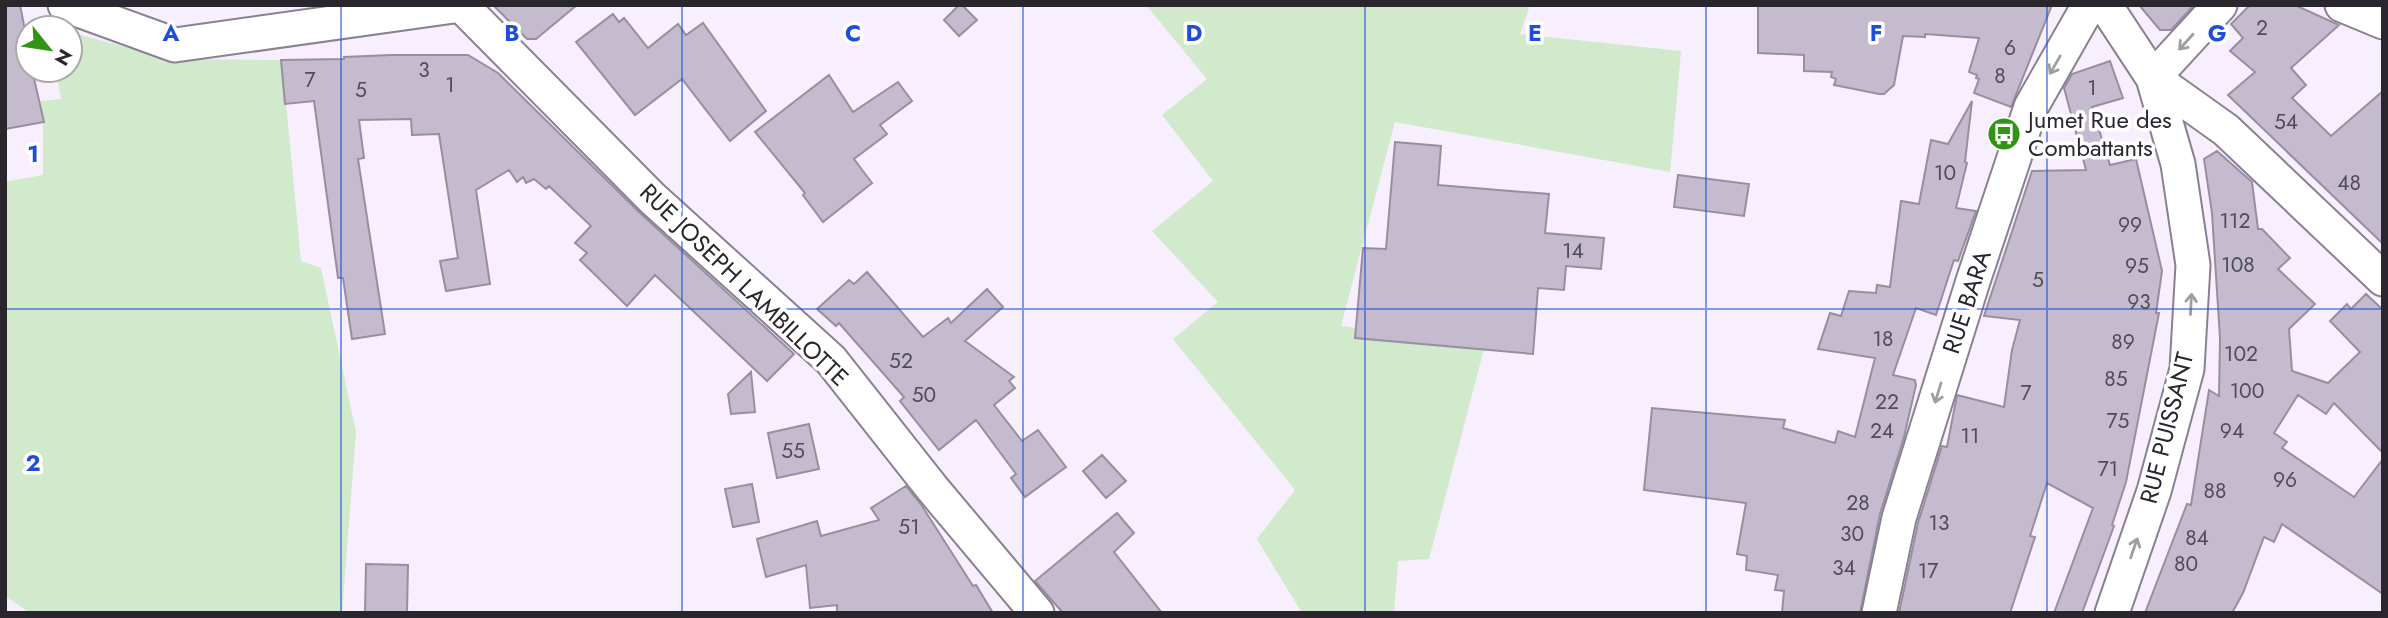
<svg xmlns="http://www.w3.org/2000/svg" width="2388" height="618" viewBox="0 0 2388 618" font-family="Jost,sans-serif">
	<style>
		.green { fill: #d0eacb }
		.building { fill: #c5bbce; stroke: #988ea0; stroke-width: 2 }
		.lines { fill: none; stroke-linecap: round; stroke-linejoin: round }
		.minor-casing { stroke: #898091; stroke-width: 37 }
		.minor { stroke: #fff; stroke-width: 33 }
		.oneway { stroke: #9f9da1 }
		.grid { fill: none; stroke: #1d4ed8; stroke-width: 2; stroke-opacity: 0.55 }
		.labels { text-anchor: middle; stroke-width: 7; stroke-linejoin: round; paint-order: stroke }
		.number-label { font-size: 21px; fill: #514b56 }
		.poi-label { font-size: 24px; fill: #2a262e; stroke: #fff; text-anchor: start }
		.street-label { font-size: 24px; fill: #2a262e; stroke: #fff }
		.grid-label { font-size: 23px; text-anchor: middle; font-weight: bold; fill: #1d4ed8; stroke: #fff; stroke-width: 7; stroke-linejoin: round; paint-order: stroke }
	</style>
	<rect width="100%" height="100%" fill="#f7eefe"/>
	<path class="green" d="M1146,5H1530L1520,34L1681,51L1670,172L1395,122L1341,326L1485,345L1429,559L1398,561L1394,612L1396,613H1302L1257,539L1295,490L1173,339L1218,302L1152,231L1213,181L1162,115L1207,79Z
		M70,32L170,59L282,60L301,261L321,268L356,432L342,613H30L5,596V182L43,175V123L39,101L61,99L56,70H70Z"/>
	<path class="building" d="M5,5H20L28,45V70H32L44,122L5,129Z
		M493,5H577L536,39H527Z
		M959,5H962L977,20L959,36L944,20Z
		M1758,5H2052L2011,107L1974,93L1979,79L1976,78L1977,75L1969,72L1979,38L1925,34V37L1903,36L1894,85L1884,94H1879L1834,85L1836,79L1831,77L1832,72L1804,71V55L1758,53Z
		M2139,5H2194L2171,30H2160Z
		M2250,5H2295L2339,25L2291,68L2306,85L2292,98L2331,136L2383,91V244L2228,95L2255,72L2230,51L2243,38L2231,24Z
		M613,14L619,22L624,18L648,48L678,24L686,35L703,23L766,111L730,141L682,79L635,115L576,42Z
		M391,55H468L498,73L639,212L794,354L767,381L655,275L627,306L580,260L587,253L575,243L591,226L549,186L546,189L534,179L526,183L523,177L517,182L509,170L476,190L490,284L446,291L440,261L458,258L439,134L412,135L411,119L359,120L364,158L358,159L385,334L352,339L343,278H338L314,101L285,104L281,60L344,59V57Z
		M2110,61L2123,98L2092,107L2110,165L2136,159L2162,271L2156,313H2159L2126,482L2112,525L2114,526L2082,613H2054L2093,508L2047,483L2030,536L2035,537L2010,613H1899L1918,523L1942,446L1947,447L1957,395L2004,407L2012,350L2020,320L1984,316L2032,171L2086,170L2064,88L2072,74Z
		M829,75L853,112L898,82L912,101L880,125L887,134L854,159L872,183L823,222L803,195L805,193L755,132Z
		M1972,101L1965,162L1967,163L1956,208L1976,211L1958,261L1954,260L1936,315L1916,308L1893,375L1915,380L1916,385L1904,437L1880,514L1860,613H1782L1784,591L1775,590L1778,575L1746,570L1747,556L1737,554L1746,503L1644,490L1652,408L1785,420L1783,428L1835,443L1838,431L1855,437L1875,358L1818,349L1830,313L1841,316L1849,291L1876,293L1877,285L1890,287L1901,201L1919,204L1931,140L1948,144Z
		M1395,142L1441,146L1438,185L1549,194L1545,233L1604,238L1601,269L1566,266L1564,290L1538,288L1533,354L1355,338L1363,248L1386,249Z
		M2217,151L2252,182L2258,229H2262L2290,258L2278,269L2315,304L2289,329L2292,371L2328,383L2360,352L2330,321L2347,304L2351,309L2366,294L2383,310V453L2334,403L2326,414L2298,395L2274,433L2287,442L2282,448L2354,497L2383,459V594L2282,524L2274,542L2264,537L2243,593L2232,613H2145L2187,504L2191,505L2209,390L2219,396L2220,338L2212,213L2204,159Z
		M1678,175L1749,184L1744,216L1674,207Z
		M867,272L923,337L948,318L951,323L987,289L1003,307L965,341L1014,377L1009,381L1015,388L994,405L1022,441L1038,430L1066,467L1025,497L1011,478L1016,474L976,420L939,450L900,401L904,397L839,323L836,326L817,309L849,280L854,284Z
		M751,372L755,412L731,414L728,394Z
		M809,424L819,469L777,478L768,433Z
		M1102,455L1126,481L1106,498L1083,471Z
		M752,484L759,522L733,527L725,489Z
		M906,486L922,506L973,586L976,585L993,613H837V605L810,608L806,565L766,577L757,539L817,521L821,536L879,520L871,508Z
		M1117,513L1134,533L1114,552L1162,613H1063L1035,581Z
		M366,564L408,565L407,613H365Z"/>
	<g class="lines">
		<defs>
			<path id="minor" d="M65,5L175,45L461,5
				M461,5L652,198L831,360L932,488L1037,613
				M2105,5L2153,78L2178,164L2193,265L2187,369L2154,491L2112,613
				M2342,5L2383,22
				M2153,78L2226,130L2383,279
				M2153,78L2220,5
				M1879,613L1899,518L1973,281L2031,107L2089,5"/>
		</defs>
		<use href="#minor" class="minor-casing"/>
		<use href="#minor" class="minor"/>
	</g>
	<defs><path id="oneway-shaft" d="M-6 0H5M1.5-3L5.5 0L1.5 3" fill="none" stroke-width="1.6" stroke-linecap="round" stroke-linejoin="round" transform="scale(1.75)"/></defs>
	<g class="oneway">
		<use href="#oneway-shaft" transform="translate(2186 42) rotate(132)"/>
		<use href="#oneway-shaft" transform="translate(2055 65) rotate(120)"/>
		<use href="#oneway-shaft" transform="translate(2191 304) rotate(-87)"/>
		<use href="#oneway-shaft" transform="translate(1938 393) rotate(107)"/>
		<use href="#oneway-shaft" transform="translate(2134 548) rotate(-71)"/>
	</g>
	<path class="grid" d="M341,5V613M682,5V613M1023,5V613M1365,5V613M1706,5V613M2047,5V613M5,309H2383"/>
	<defs>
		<symbol id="bus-disc" viewBox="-11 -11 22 22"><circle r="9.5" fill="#319416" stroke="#fff"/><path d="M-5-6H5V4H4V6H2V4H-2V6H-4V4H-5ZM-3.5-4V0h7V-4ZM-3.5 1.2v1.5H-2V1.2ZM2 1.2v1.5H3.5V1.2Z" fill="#fff"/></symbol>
	</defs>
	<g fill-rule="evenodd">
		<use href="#bus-disc" x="1985" y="115" width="38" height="38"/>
	</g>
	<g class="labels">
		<g class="number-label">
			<text x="2262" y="35">2</text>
			<text x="2010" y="55">6</text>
			<text x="424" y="77">3</text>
			<text x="2000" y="83">8</text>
			<text x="310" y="87">7</text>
			<text x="450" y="92">1</text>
			<text x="2092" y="95">1</text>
			<text x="361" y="97">5</text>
			<text x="2286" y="129">54</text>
			<text x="1945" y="180">10</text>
			<text x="2349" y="190">48</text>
			<text x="2235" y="228">112</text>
			<text x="2130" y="232">99</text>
			<text x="1573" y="258">14</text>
			<text x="2238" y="272">108</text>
			<text x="2137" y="273">95</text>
			<text x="2038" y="287">5</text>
			<text x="2139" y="309">93</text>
			<text x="1883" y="346">18</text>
			<text x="2123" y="349">89</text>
			<text x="2241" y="361">102</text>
			<text x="901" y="368">52</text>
			<text x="2116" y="386">85</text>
			<text x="2247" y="398">100</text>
			<text x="2026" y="400">7</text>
			<text x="924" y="402">50</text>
			<text x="1887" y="409">22</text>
			<text x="2118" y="428">75</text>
			<text x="1882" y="438">24</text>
			<text x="2232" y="438">94</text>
			<text x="1970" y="443">11</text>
			<text x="793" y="458">55</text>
			<text x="2108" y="476">71</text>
			<text x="2285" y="487">96</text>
			<text x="2215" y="498">88</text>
			<text x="1858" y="510">28</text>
			<text x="1939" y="530">13</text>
			<text x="909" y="534">51</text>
			<text x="1852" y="541">30</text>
			<text x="2197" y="545">84</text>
			<text x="2186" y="571">80</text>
			<text x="1844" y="575">34</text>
			<text x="1928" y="578">17</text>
		</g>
		<g class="poi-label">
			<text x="2028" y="128">Jumet Rue des<tspan x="2028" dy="28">Combattants</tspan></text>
		</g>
		<g class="street-label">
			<text transform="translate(744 285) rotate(44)" y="8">RUE JOSEPH LAMBILLOTTE</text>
			<text transform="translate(1967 302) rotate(-72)" y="8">RUE BARA</text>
			<text transform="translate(2167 428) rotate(-76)" y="8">RUE PUISSANT</text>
		</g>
	</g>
	<g class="grid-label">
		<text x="171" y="41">A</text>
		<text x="512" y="41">B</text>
		<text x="853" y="41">C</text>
		<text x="1194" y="41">D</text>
		<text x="1535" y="41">E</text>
		<text x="1876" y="41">F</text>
		<text x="2217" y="41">G</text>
		<text x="33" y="162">1</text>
		<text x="33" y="471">2</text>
	</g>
	<rect width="2388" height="618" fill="none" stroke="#2a262e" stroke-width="14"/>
	<g transform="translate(49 49) rotate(120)"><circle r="33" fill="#ffffff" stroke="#aaa8ab" stroke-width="2"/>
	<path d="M0-5L12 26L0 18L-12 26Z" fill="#319416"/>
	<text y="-10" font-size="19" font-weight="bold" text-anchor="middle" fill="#2a262e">N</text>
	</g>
</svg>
